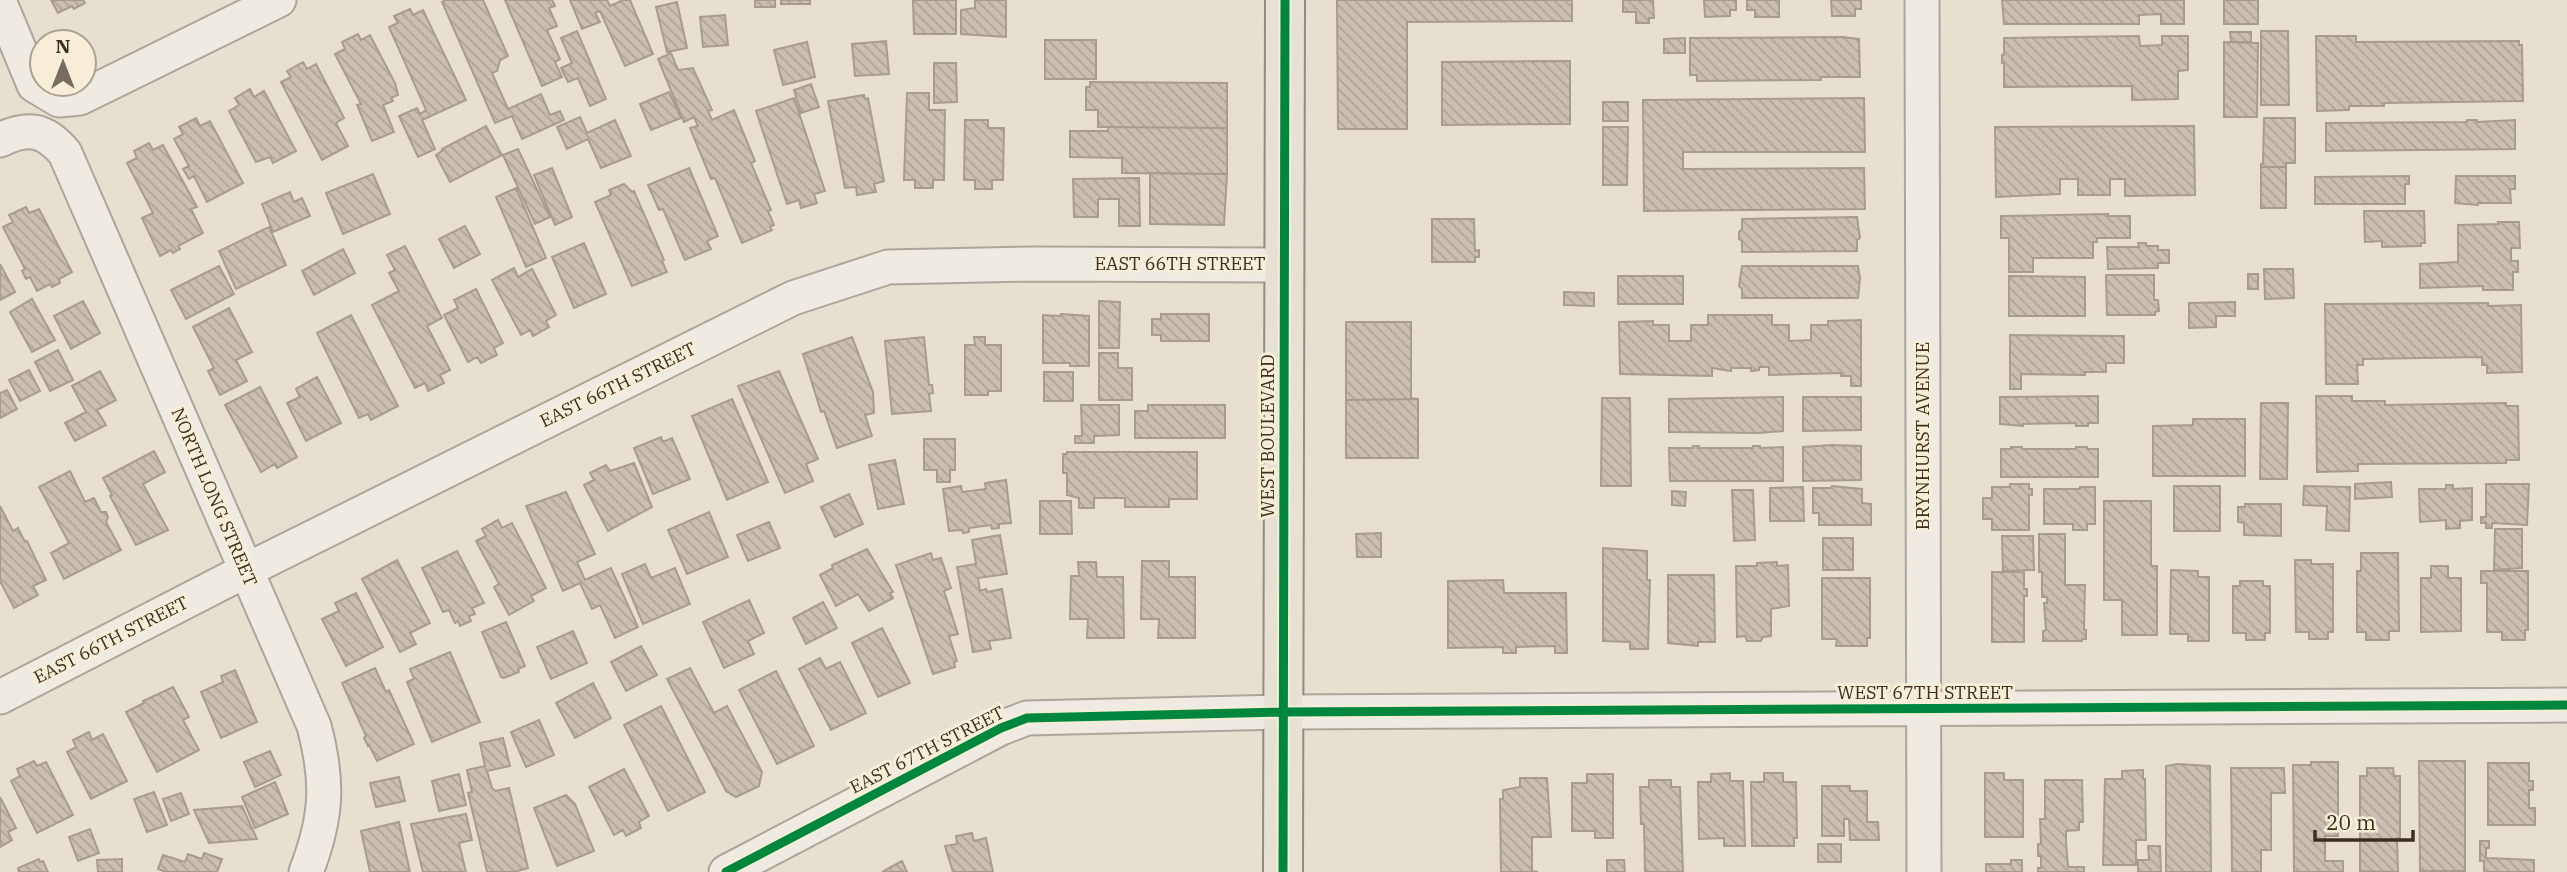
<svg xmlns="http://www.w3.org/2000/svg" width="2567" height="872" viewBox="0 0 2567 872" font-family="'IBM Plex Serif',serif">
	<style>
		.building { fill: url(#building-back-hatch); stroke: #a89c90; stroke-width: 2 }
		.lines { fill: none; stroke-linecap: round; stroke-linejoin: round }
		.minor-casing { stroke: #ada599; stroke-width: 37 }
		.major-casing { stroke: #928b80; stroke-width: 42 }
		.minor { stroke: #efebe3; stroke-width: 33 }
		.major { stroke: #e6e1d4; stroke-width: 38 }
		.cycleway-casing { stroke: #f7eed8; stroke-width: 13 }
		.cycleway { stroke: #00873e; stroke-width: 9 }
		.labels { text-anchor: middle; stroke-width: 6; stroke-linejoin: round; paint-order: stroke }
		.street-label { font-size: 18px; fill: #3d2e20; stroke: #f7eed8 }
	</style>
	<defs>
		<pattern id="building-back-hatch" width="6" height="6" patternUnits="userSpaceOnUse" patternTransform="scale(1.75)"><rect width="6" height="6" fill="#cbbfb2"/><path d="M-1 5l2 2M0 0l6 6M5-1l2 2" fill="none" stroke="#afa499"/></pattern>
	</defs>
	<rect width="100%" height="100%" fill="#e7e0d1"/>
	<path class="building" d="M51,0H83L85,3L74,9L72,6L58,13Z
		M446,0H483L508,56L500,60L497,71L492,73L508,109L541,94L550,115L560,111L564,120L522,139L512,116L495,123L442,2Z
		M505,0H552L555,6L549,8L557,26L547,30L560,59L555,62L562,77L542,86Z
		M570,0H607L610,6L623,0H630L653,54L625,66L600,11L595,13L600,22L582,29Z
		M755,0H775V7H755Z
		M781,0H810V4H781Z
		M913,0H956V34H914Z
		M975,0H1006V37L961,34V10L975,8Z
		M1337,0H1572V21L1407,22V129H1338Z
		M1623,0H1653L1654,18H1649V23H1636V12H1623Z
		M1704,0H1736V10H1730V16L1705,17Z
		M1747,0H1779V17H1755V10H1747Z
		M1831,0H1861V9H1855V16H1832Z
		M2002,0H2184V24H2161V14L2139,15V24H2004Z
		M2224,0H2258V24H2224Z
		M677,2L687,48L667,52L656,7Z
		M410,9L413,15L423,10L466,100L422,120L435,149L418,157L399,116L417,108L420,114L426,110L389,27L398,23L394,16Z
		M725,15L728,45L703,47L700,17Z
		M577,31L606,99L590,106L578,78L568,82L561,68L572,63L561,38Z
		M2261,31H2288L2289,105H2261Z
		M2230,32H2251V42H2231Z
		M358,34L361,40L370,35L395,83L398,95L391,98L393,101L383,105L394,132L372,141L357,105L361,104L335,54L345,49L342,42Z
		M2139,36L2140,46L2162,45V36H2188V70L2178,71V99L2132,100V86L2004,87V63H2002V55H2004V38Z
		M2316,36H2356V42L2519,41V45H2522L2523,101L2384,103V106H2349V110L2317,111Z
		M1842,37L1859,39L1860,77H1821V80L1697,81V75H1690V38Z
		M1685,38V53H1664V39Z
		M1045,40H1096V79H1045Z
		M886,41L889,74L855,76L852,44Z
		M807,42L815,77L783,85L774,50Z
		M2224,42L2258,43L2257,117H2224Z
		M671,53L678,70L693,68L712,110L708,111L712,120L734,110L755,161L751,163L771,210L768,211L774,225L770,227L772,230L742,243L715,178L711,179L690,128L698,126L694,117L684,122L658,59Z
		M1570,61V124L1442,125V62Z
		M303,62L307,69L316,64L344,118L336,123L348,146L322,160L281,82L291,77L287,71Z
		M934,63H956L957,102L934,103Z
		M1090,82L1227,83V128L1098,127V110H1086V87H1090Z
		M811,84L819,107L801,113L794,90Z
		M250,89L254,97L264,91L296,151L273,163L270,157L256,162L229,111L239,105L235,98Z
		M669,92L681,118L651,130L640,104Z
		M907,93H929V110H945L944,180H933V188H915V180H904Z
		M864,95L865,99L868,98L884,181L874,184L876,192L857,195L856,187L845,188L828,101Z
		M794,98L825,191L814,194L817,203L801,208L799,200L787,204L756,111Z
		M1864,98L1865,152H1683V169L1864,168L1865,209L1644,211L1643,100Z
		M1603,102H1628V121H1603Z
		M580,117L587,133L615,120L631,156L601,168L588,139L567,149L557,127Z
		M196,118L200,126L210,121L243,183L207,202L194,176L189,179L183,169L189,166L174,139L183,134L179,127Z
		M2264,118H2295V163H2286V167H2261V164H2263Z
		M965,120H988V128H1004L1003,180H992V189H975V180H964Z
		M2467,120H2477V122L2515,120V149L2326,151V123L2467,122Z
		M486,126L502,155L450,182L436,155L443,150L442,149Z
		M2194,126L2195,195L2125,196V179H2110V195H2078V179H2060V194L1996,197L1995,127Z
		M1108,127L1227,128V174L1122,173V158L1070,157V131H1108Z
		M1603,127H1628L1627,185H1603Z
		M149,143L153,150L163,145L197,207L191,209L203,233L178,246L180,249L173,253L171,250L160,256L142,218L153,213L127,163L137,158L134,151Z
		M518,149L550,217L535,224L503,155Z
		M2261,167H2286V208H2261Z
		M552,168L572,217L555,225L534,175Z
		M689,168L718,236L707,241L711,249L685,260L663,209L659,210L648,185Z
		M1150,173L1227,174L1224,225L1150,224Z
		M373,174L390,214L343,234L326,193Z
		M2409,176V184H2405V204H2315V177Z
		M2456,176H2515V189H2510L2511,203H2478V205L2455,203Z
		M1139,178L1140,226H1119V199H1098V217H1074L1073,179Z
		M624,184L632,192L634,191L664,260L662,261L667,272L632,286L595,202L611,195L609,190Z
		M516,188L546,258L526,267L496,197Z
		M290,192L294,202L302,198L310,216L273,232L262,204Z
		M26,207L29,213L39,209L72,272L59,279L60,283L52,287L50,284L37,291L30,277L26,279L22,271L25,269L3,227L13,222L9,215Z
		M2364,211H2424L2425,243H2421V246L2382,247V241L2365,242Z
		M2108,214V216H2130V238H2097V242H2093V258H2033V272H2009V238H2001V216Z
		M1857,217L1860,238L1857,240V251L1742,252V241L1739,239V232L1742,229V219Z
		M1432,219H1474L1475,251L1479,250V257H1475V262H1432Z
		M2498,222H2519L2520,248H2511V261H2518V272H2513V290H2483V286L2420,288V264L2458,262V225L2499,224Z
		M465,226L480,254L454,268L439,239Z
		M269,227L286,265L236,289L219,251Z
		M584,243L606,294L574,308L552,257Z
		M2138,243H2146L2147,246H2158V250H2169V263H2158V268L2108,269L2107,247H2139Z
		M405,246L442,318L427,326L450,370L440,375L444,383L428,391L425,383L415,388L372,305L399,291L389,273L395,270L387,255Z
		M343,249L355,273L314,295L302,271Z
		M0,264L15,292L0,300Z
		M219,266L234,294L186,319L171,290Z
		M1742,266H1858L1860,278L1858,298H1742V289L1739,286Z
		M514,268L518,277L532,269L556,315L546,321L549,327L533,336L530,330L521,335L492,280Z
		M2264,269H2293L2294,298L2265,299Z
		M2248,274H2258V289H2248Z
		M2106,275H2154V300H2158L2159,311L2155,312V315H2107Z
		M1618,276H1683V304H1618Z
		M2009,276L2085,277V316H2009Z
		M476,289L503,343L494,348L497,355L481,363L477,357L468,362L444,315L458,308L454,300Z
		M1564,292L1594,293V306L1564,305Z
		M32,299L55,340L32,352L10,312Z
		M83,301L100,333L71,349L54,316Z
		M1099,301L1120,302L1119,348H1099Z
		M2235,302V316H2216V327L2189,328V303Z
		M2488,303V306L2521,305L2522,372L2487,373V365H2482V357L2363,359V365H2357L2358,384H2326L2325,304Z
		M229,308L252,352L236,360L247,381L220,395L208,371L214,368L193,327Z
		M1061,314L1089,316V366H1070V363H1043V315L1061,316Z
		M1161,314H1209V341H1161V335H1152V319H1161Z
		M351,315L398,406L371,420L368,414L359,418L317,333Z
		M1708,315H1772V325H1789V341L1811,340V325H1828V321L1861,320V386H1851V376H1841V373L1769,375V367H1759V370L1751,371V368H1731V371L1712,368V376L1620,374L1619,322L1653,321V325H1669V341H1691V325H1708Z
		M1346,322H1411V398L1418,399L1346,400Z
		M2010,335L2124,336V363H2106V372H2085V375L2021,374V389H2010Z
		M852,337L873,392L874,413L865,415L872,436L837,448L824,411L821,412L803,354Z
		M924,337L929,385H932L933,393L929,394L931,411L892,414L885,341Z
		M974,337H985V345H1001V391H988V395H965V345H975Z
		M58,350L73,380L50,391L35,362Z
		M1099,353H1118V368H1132V400H1099Z
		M29,370L40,391L20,401L9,380Z
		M100,371L116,400L97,410L106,425L75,441L65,423L86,412L72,386Z
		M779,371L818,459L806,464L813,481L785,493L738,386Z
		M1044,372H1073V401H1044Z
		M317,377L341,423L306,441L287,403L300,397L296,389Z
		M260,387L297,457L277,468L275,464L261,472L225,405Z
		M7,390L17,409L0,418V393Z
		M2098,396V423H2088V426H2076V423L2023,424V426L2000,424V397Z
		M2316,396H2352V401H2385V405L2506,403V406H2518L2519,460H2506V463L2358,464V471L2317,472Z
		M1783,397V431L1759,433L1669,432V399Z
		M1803,397H1861V430L1803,431Z
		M1602,398H1630L1631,486H1601Z
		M732,399L768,482L727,500L692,416Z
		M1418,399V458H1346V400Z
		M2261,403H2288L2287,479H2260Z
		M1081,405H1119V435L1094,436V443H1075V436H1082Z
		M1148,405H1225V438H1135V411H1148Z
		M2193,419H2245V476H2153V426L2193,425Z
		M661,437L663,442L672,438L690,479L653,494L634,448Z
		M924,439H955V470H950V482H937V470H924Z
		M1832,445L1861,446V480L1803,481V447Z
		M1693,446H1699V448H1753V446H1760V448L1783,447V481H1670L1669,448H1693Z
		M2011,447H2022V449H2076V447H2087V449H2098V477H2001V449H2011Z
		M154,451L165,472L143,484L168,530L136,545L110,496L112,495L103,478Z
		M1067,452H1197V499H1169V507H1125V498H1094V508H1079V498L1067,495V473H1063V454H1067Z
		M895,460L904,504L878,509L869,465Z
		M634,463L652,507L608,531L584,485L594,480L590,473L606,465L610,471Z
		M70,471L85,502L94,498L101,512H106L108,517L106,522L121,550L64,579L51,553L69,543L39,487Z
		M1006,480L1011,523L999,524V528L992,529L991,525L969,528V532L963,533L962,530L949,531L943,489L961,486L962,492L986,489L985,483Z
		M2391,482L2392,497L2355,499V484Z
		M2010,484H2029V489H2032V495H2029V530H1992V519H1983V498H1992V487H2010Z
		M2486,484H2529L2527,525L2492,523V528H2486V523H2481V517H2486Z
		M2446,485H2453V489L2472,488V520L2460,521V528L2446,529V520L2420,522L2419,489H2446Z
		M1832,486L1862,489V503L1871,504V525H1819V513H1813V488H1831Z
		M2174,486H2220V531H2174Z
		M2304,486L2350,487L2349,531L2326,530L2327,506L2303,505Z
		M1803,487L1804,521H1770V488Z
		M2080,487H2095V524H2087V530H2073V524H2044V489H2080Z
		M1732,490H1753L1755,540L1734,541Z
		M1672,491L1686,492L1685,506L1672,505Z
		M566,492L595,554L577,562L585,580L611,568L638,627L615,638L600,605L592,609L580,583L563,591L526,506Z
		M849,494L863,524L835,537L821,507Z
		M1040,501H1071L1072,534H1040Z
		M2104,501H2151V566H2157V635H2122V600H2104Z
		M2245,504H2281V536L2244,535V523L2238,522V507H2245Z
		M0,506L13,531L18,528L25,542L27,541L46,580L33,586L38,595L14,608L0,581Z
		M709,512L728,557L687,574L668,530Z
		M498,520L502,528L512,523L546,588L531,596L534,601L509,615L494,587L499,584L476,541L486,536L482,529Z
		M769,522L780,548L748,561L737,535Z
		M2495,529H2522V568L2494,570Z
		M1381,533V557H1357L1356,534Z
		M2039,534H2065V585H2085L2084,630H2086V639H2082V641H2043V631L2046,630L2044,603H2047V597H2042V572H2039Z
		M1000,535L1007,574L978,578L980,591L986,589L987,592L1002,589L1011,638L989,641L991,649L973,652L957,567L976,564L972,540Z
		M2002,536H2033L2034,570L2003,571Z
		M1823,538H1853V570H1823Z
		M1603,548L1647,551V580H1650L1648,649H1630V642L1603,641Z
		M867,549L893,592L890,593L893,598L869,611L858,594L836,606L820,575L833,568L832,565Z
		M457,551L484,603L472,608L475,614L469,616L471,621L460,626L458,621L455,623L449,610L443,612L422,568Z
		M931,553L933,560L941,558L951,588L944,591L958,634L949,636L957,661L954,662L955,667L933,674L896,565Z
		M2361,553H2398L2399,631H2389V640H2366V632H2357V571H2361Z
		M397,560L430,623L410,633L416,644L400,652L362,579Z
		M2295,560H2311V564H2333V632H2328V639H2309V632H2296Z
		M1142,561H1169V577H1195V638H1158L1159,619H1141Z
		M1078,562H1096L1097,577H1123L1124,638H1087L1088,619H1070L1071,576H1079Z
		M1777,562V566L1788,565L1789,606L1771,609V636L1763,637L1761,641H1747L1745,636L1737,637L1736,566H1757V563Z
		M645,564L651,578L675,568L690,604L643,624L622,574Z
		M2431,566H2448V578H2461V631L2421,632V578H2431Z
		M2171,570L2198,571V577H2209V641H2188V634H2170Z
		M2481,571H2528V630H2525V640H2502V632H2487V583H2481Z
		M1992,572H2024V589H2027V596H2024V642H1992Z
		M1668,575H1714L1715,642H1698V646L1668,643Z
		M1822,578H1870V638H1867V646H1836L1837,639H1822Z
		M1503,580L1504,593H1566L1567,653H1555V646L1516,647V653H1503V647L1448,648V581Z
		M2240,581H2263V586H2270V633H2265V640H2246V633H2233V586H2240Z
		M356,593L383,647L346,666L322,619L339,611L335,603Z
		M749,600L764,633L748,641L754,654L724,668L703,622Z
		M823,602L837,628L806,644L793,618Z
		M506,622L525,666L518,669L519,672L504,678L501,677L482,632Z
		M882,628L910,683L878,697L852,643Z
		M573,631L587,663L551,679L537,647Z
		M641,646L657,675L626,691L611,662Z
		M450,652L480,722L432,742L407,682L414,679L410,669Z
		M820,658L826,669L840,662L866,713L831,730L799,669Z
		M375,668L386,692L389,690L414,744L377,761L369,745L368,746L364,738L366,736L342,683Z
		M690,668L714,713L727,706L762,772L759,786L736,797L726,791L667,679Z
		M235,670L257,722L221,738L201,692L223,682L221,676Z
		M776,671L814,746L777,764L739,690Z
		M593,683L611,718L575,738L556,703Z
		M173,687L189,717L183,720L199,750L157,772L126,712L144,703L143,701Z
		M661,706L705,792L668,811L624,725Z
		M539,720L554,755L526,767L511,732Z
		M89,732L92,740L103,734L127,781L91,799L67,752L76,747L73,740Z
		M503,738L510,766L487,771L492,788L495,791L509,788L528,868L514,872H487L468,793L472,792L467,770L485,766L480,743Z
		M270,751L281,775L255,787L244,762Z
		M34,761L37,766L46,762L73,815L37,833L11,781L20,776L17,769Z
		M2419,761H2465V871H2420Z
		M2311,762H2338V836H2325V861H2343V872H2294L2293,765H2311Z
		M2488,763H2529V781H2533V790H2529V808H2535V825H2488Z
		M2178,764L2210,766L2211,872H2166V766Z
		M2231,768H2284L2285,793H2271V850H2261V872H2232Z
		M2367,768H2393L2394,776H2400V838H2397L2398,872L2360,871V776H2367Z
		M624,769L649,816L639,822L641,828L626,836L623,830L614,835L589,787Z
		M2143,770V779H2145L2146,840H2136V865H2103L2105,779H2122V771Z
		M1730,773V781H1743L1745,846H1724V838L1699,839L1698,782H1711V774Z
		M1764,773H1783V782H1796L1797,838H1794V846H1752L1751,782H1764Z
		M1985,773H2004V780H2023V837H1985Z
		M459,774L466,805L439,811L432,781Z
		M1587,774H1613V838H1595V831H1572V783H1587Z
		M399,777L405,801L376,807L370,783Z
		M1520,778H1547L1551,837H1532V871L1538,872H1501L1500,799H1503V790L1520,787Z
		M1649,780H1671V787H1680L1683,872H1645L1644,824H1641L1640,787H1649Z
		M2045,780H2082L2083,822H2079V830L2066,831V841L2068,867H2084V872H2038V868H2041V856H2038V844H2041L2040,819H2045Z
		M275,782L288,814L255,828L242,797Z
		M1822,786H1850V791H1867V822H1878L1879,840H1850L1849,819H1844V836H1822Z
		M154,792L167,825L147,832L134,799Z
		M181,793L189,814L171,821L163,799Z
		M566,795L575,804L594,851L557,866L534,808Z
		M0,797L16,828L8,832L12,840L0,847Z
		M242,806L257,839L209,843L194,810Z
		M466,814L472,840L459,843L466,872H423L411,824Z
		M399,822L410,872H370L361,831Z
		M90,829L99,853L78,861L69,837Z
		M972,833L974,841L986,838L993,872H953L945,846L957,844L956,836Z
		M2480,841H2489V848H2486V858L2534,860V872H2484V861H2480Z
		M1818,844H1841V862H1818Z
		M2148,846H2160L2161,872H2138V860H2149Z
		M204,853L222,859L217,872H166L158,869L163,855L185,862L188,854L202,859Z
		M39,859L40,862L43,861L48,872H19L18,868Z
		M122,859V872H98L97,860Z
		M1607,860H1624L1625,872H1607Z
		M2011,860H2022V872H1986V864H2011Z
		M902,861L907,872H882Z"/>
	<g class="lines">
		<defs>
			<path id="minor" d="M1922,0L1924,872
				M0,3L34,85L59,100L80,98L279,0
				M0,140C27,126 45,129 65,153L314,726C329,782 327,818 306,872
				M0,697L245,571L793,298L888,267L1033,264L1284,265
				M726,872L1001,728L1027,718L1284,712L2567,705"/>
			<path id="major" d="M1283,872L1285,0"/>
		</defs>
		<use href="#minor" class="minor-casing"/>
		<use href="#major" class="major-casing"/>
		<use href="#minor" class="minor"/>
		<use href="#major" class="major"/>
		<defs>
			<path id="cycleway" d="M726,872L1001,728L1027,718L1284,712L2567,705
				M1283,872L1285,0"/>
		</defs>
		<use href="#cycleway" class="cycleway-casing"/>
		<use href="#cycleway" class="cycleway"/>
	</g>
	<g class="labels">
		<g class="street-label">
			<text x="1180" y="270">EAST 66TH STREET</text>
			<text transform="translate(618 385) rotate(-26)" y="6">EAST 66TH STREET</text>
			<text transform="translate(1268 436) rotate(-90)" y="6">WEST BOULEVARD</text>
			<text transform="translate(1923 436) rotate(-90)" y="6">BRYNHURST AVENUE</text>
			<text transform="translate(214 497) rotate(67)" y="6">NORTH LONG STREET</text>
			<text transform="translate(111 640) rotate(-27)" y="6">EAST 66TH STREET</text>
			<text x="1925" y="699">WEST 67TH STREET</text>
			<text transform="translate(927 750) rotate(-27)" y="6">EAST 67TH STREET</text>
		</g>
	</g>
	<g transform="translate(63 63)"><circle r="33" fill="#f7eed8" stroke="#ada18e" stroke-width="2"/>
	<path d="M0-5L12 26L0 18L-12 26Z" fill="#786c5e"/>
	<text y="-10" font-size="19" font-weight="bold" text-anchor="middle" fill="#3d2e20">N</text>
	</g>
	<path d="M2315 830v10h98v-10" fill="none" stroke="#3d2e20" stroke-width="3.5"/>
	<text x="2326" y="830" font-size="21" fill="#3d2e20" stroke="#f7eed8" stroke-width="5" paint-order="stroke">20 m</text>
</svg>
